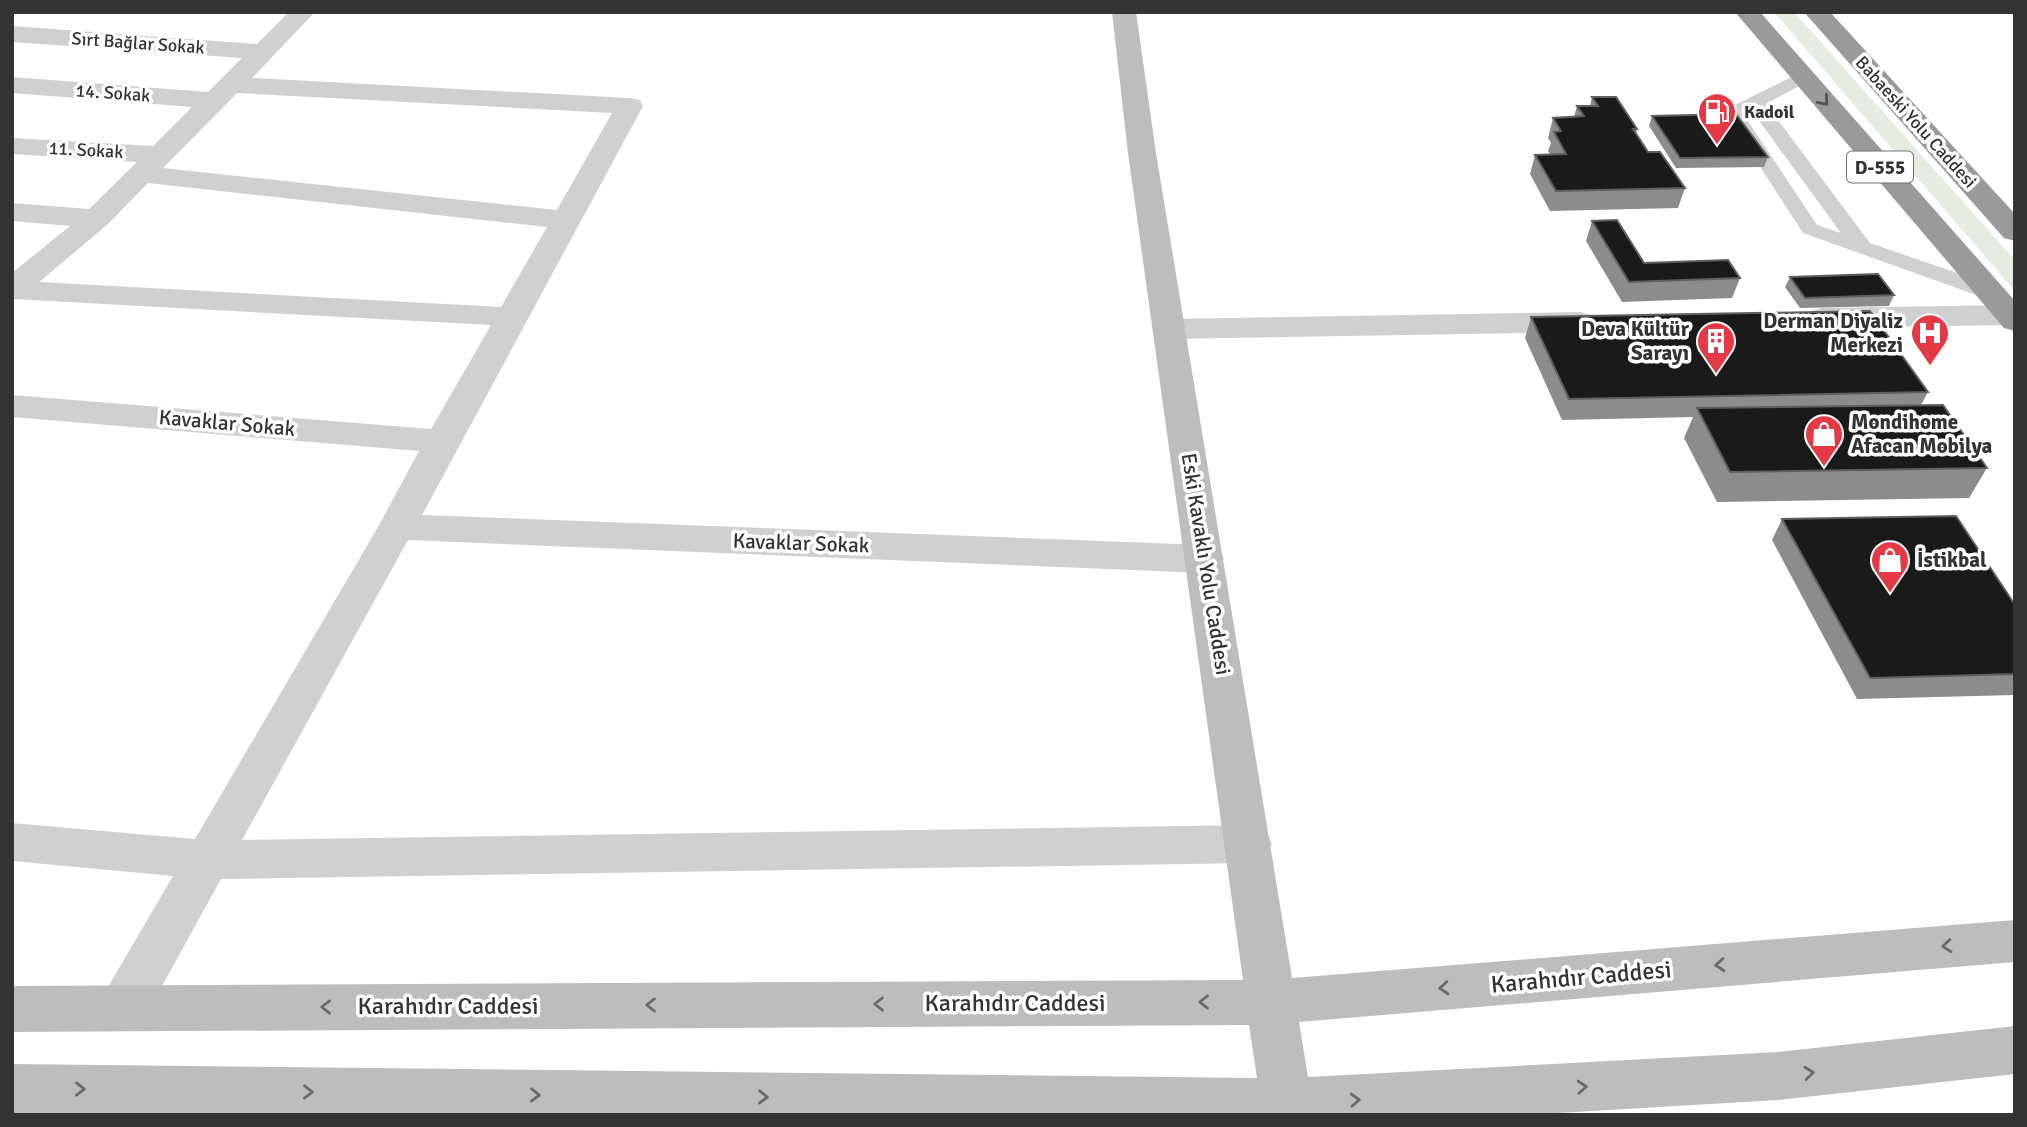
<svg xmlns="http://www.w3.org/2000/svg" width="2027" height="1127" viewBox="0 0 2027 1127" font-family="Signika,sans-serif">
	<style>
		.green { fill: #e6ecdf }
		.lines { fill: none; stroke-linecap: round; stroke-linejoin: round }
		.lane { fill: #d0d0d0; fill-rule: evenodd }
		.street { fill: #d0d0d0; fill-rule: evenodd }
		.secondary { fill: #bdbdbd; fill-rule: evenodd }
		.highway { fill: #9a9a9a; fill-rule: evenodd }
		.wall { fill: #8c8c8c }
		.building { fill: #1a1a1a; stroke: #5f5f5f; stroke-width: 2 }
		.oneway { stroke: #525252 }
		.oneway2 { stroke: #6a6a6a }
		.labels { text-anchor: middle; stroke-width: 7; stroke-linejoin: round; paint-order: stroke }
		.far-street-label { font-size: 18px; fill: #333; stroke: #fff }
		.far-poi-label { font-size: 18px; font-weight: bold; fill: #333; stroke: #fff; text-anchor: start }
		.shield { fill: #fff; stroke: #707070; stroke-width: 2 }
		.shield-label { font-size: 19px; font-weight: bold; fill: #333 }
		.poi-label { font-size: 21px; font-weight: bold; fill: #333; stroke: #fff; text-anchor: end }
		.street-label { font-size: 21px; fill: #333; stroke: #fff }
		.near-street-label { font-size: 24px; fill: #333; stroke: #fff }
	</style>
	<rect width="100%" height="100%" fill="#fff"/>
	<path class="green" d="M1774,12H1794L2015,260V291Z"/>
	<g class="lines">
		<path class="lane" d="M1802,72L1808,73L1811,77L1808,81L1766,104L1870,243L1998,287L2001,292L1998,297H1982L1803,233L1725,113L1727,109ZM1752,111L1841,233L1817,225L1744,115Z"/>
		<path class="street" d="M289,12H315L252,78L630,98L640,100L643,106L422,515L1205,545L1219,549L1224,559L1219,569L1205,573L408,540L242,840L1249,825L1265,830L1272,844L1265,858L1249,863L221,879L141,1024L123,1031L105,1024L98,1008L105,992L173,876L12,861V823L195,839L378,527L419,451L12,417V395L431,429L491,325L12,299V273L70,226L12,221V203L89,209L137,162L12,154V138L153,146L192,107L12,93V77L208,92L242,58L12,42V26L257,44ZM237,93L612,113L557,210L163,168ZM148,183L547,227L501,307L39,282L107,225Z
			M2010,305L2015,307V323L2010,325L1822,328L1811,325L1806,318L1811,311L1822,308Z
			M1580,312L1591,315L1596,322L1591,329L1580,332L1169,339L1157,336L1153,329L1157,322L1169,319Z"/>
		<path class="secondary" d="M1112,12H1136L1156,153L1292,978L2015,920V962L1299,1022L1308,1077L1778,1052L2015,1026V1074L1778,1100L1522,1115L12,1114V1064L1257,1078L1249,1025L12,1032V986L1243,980L1128,153Z"/>
		<path class="highway" d="M1735,12H1760L2015,301V331L2004,328Z
			M1804,12H1830L2015,214V241L2004,238Z"/>
	</g>
	<path class="wall" d="M1592,97L1637,129L1636,134L1648,152L1685,188L1678,208L1550,211L1530,174L1535,155L1550,154L1548,151L1551,143L1548,138L1553,118L1574,117L1577,106H1590Z
		M1652,116L1768,157L1764,167L1676,168L1649,126Z
		M1592,221L1644,263L1740,278L1732,298L1622,302L1586,241Z
		M1790,277L1894,295L1889,306L1800,308L1785,287Z
		M1531,317L1928,392L1921,405L1987,468L1969,498L1717,502L1684,438L1693,417L1562,420L1525,338Z
		M1782,519L2015,605V695L1857,699L1772,540Z"/>
	<path class="building" d="M1592,97H1616L1637,129H1633L1648,152H1660L1685,188L1556,191L1535,155L1566,154L1554,132L1561,131L1553,118L1584,116L1577,106H1598Z
		M1736,114L1768,157L1680,158L1652,116Z
		M1617,220L1644,263L1728,260L1740,278L1629,282L1592,221Z
		M1878,274L1894,295L1805,298L1790,277Z
		M1870,311L1928,392L1569,399L1531,317Z
		M1943,405L1987,468L1730,472L1697,408Z
		M1956,516L2015,605V674L1870,678L1782,519Z"/>
	<defs><path id="oneway-chevron" d="M-2-3.5L2.5 0L-2 3.5" fill="none" stroke-width="1.6" stroke-linecap="round" stroke-linejoin="round" transform="scale(1.75)"/></defs>
	<use class="oneway" href="#oneway-chevron" transform="translate(1824 101) rotate(49)"/>
	<g class="oneway2">
		<use href="#oneway-chevron" transform="translate(1947 946) rotate(175)"/>
		<use href="#oneway-chevron" transform="translate(1720 965) rotate(175)"/>
		<use href="#oneway-chevron" transform="translate(1444 988) rotate(175)"/>
		<use href="#oneway-chevron" transform="translate(1204 1002) rotate(180)"/>
		<use href="#oneway-chevron" transform="translate(879 1004) rotate(180)"/>
		<use href="#oneway-chevron" transform="translate(651 1005) rotate(180)"/>
		<use href="#oneway-chevron" transform="translate(326 1007) rotate(180)"/>
		<use href="#oneway-chevron" transform="translate(1809 1073) rotate(-6)"/>
		<use href="#oneway-chevron" transform="translate(1582 1087) rotate(-3)"/>
		<use href="#oneway-chevron" transform="translate(80 1089) rotate(1)"/>
		<use href="#oneway-chevron" transform="translate(308 1092) rotate(1)"/>
		<use href="#oneway-chevron" transform="translate(535 1095) rotate(1)"/>
		<use href="#oneway-chevron" transform="translate(763 1097) rotate(1)"/>
		<use href="#oneway-chevron" transform="translate(1355 1100) rotate(-3)"/>
	</g>
	<defs>
		<symbol id="fuel-pin" viewBox="-11 -11 22 30"><path d="M0 17L-7.5 6A9.5 9.5 0 1 1 7.5 6Z" fill="#e63946" stroke="#fff"/><path d="M-5.5-6h7V0h2V4h1.3V-2.5L3-4.5l.8-.8L6-3V5H2.5V1h-1V6h-7ZM-4.2-4.7v3.2H.2V-4.7Z" fill="#fff"/></symbol>
		<symbol id="hospital-pin" viewBox="-11 -11 22 30"><path d="M0 17L-7.5 6A9.5 9.5 0 1 1 7.5 6Z" fill="#e63946" stroke="#fff"/><path d="M-5-5h3v3.5h4V-5h3V5h-3V1.5h-4V5h-3Z" fill="#fff"/></symbol>
		<symbol id="building-pin" viewBox="-11 -11 22 30"><path d="M0 17L-7.5 6A9.5 9.5 0 1 1 7.5 6Z" fill="#e63946" stroke="#fff"/><path d="M-4-6H4V6H1V3H-1V6H-4ZM-2.5-4.3h1.7v1.8h-1.7ZM.8-4.3h1.7v1.8H.8ZM-2.5-1h1.7V.8h-1.7ZM.8-1h1.7V.8H.8Z" fill="#fff"/></symbol>
		<symbol id="shop-pin" viewBox="-11 -11 22 30"><path d="M0 17L-7.5 6A9.5 9.5 0 1 1 7.5 6Z" fill="#e63946" stroke="#fff"/><path d="M-5-2.5h2.3a2.7 3.5 0 0 1 5.4 0H5L5.5 6h-11ZM-1.5-2.5h3a1.5 2.3 0 0 0-3 0Z" fill="#fff"/></symbol>
	</defs>
	<g fill-rule="evenodd">
		<use href="#fuel-pin" x="1695" y="90" width="44" height="60"/>
		<use href="#hospital-pin" x="1908" y="311" width="44" height="60"/>
		<use href="#building-pin" x="1694" y="319" width="44" height="60"/>
		<use href="#shop-pin" x="1802" y="412" width="44" height="60"/>
		<use href="#shop-pin" x="1868" y="538" width="44" height="60"/>
	</g>
	<g class="labels">
		<g class="far-street-label">
			<text transform="translate(138 43) rotate(4)" y="6">Sırt Bağlar Sokak</text>
			<text transform="translate(113 93) rotate(4)" y="6">14. Sokak</text>
			<text transform="translate(1916 122) rotate(48)" y="6">Babaeski Yolu Caddesi</text>
			<text transform="translate(86 150) rotate(3)" y="6">11. Sokak</text>
		</g>
		<g class="far-poi-label">
			<text x="1744" y="118">Kadoil</text>
		</g>
		<rect class="shield" x="1847" y="151.5" width="66" height="31" rx="5"/>
		<g class="shield-label">
			<text x="1880" y="174">D-555</text>
		</g>
		<g class="poi-label">
			<text x="1903" y="328">Derman Diyaliz<tspan x="1903" dy="24">Merkezi</tspan></text>
			<text x="1689" y="336">Deva Kültür<tspan x="1689" dy="24">Sarayı</tspan></text>
			<text x="1851" y="429" text-anchor="start">Mondihome<tspan x="1851" dy="24">Afacan Mobilya</tspan></text>
			<text x="1917" y="567" text-anchor="start">İstikbal</text>
		</g>
		<g class="street-label">
			<text transform="translate(227 423) rotate(5)" y="7">Kavaklar Sokak</text>
			<text transform="translate(801 543) rotate(2)" y="7">Kavaklar Sokak</text>
			<text transform="translate(1206 564) rotate(81)" y="7">Eski Kavaklı Yolu Caddesi</text>
		</g>
		<g class="near-street-label">
			<text transform="translate(1581 977) rotate(-5)" y="8">Karahıdır Caddesi</text>
			<text x="1015" y="1011">Karahıdır Caddesi</text>
			<text x="448" y="1014">Karahıdır Caddesi</text>
		</g>
	</g>
	<rect width="2027" height="1127" fill="none" stroke="#333333" stroke-width="28"/>
</svg>
